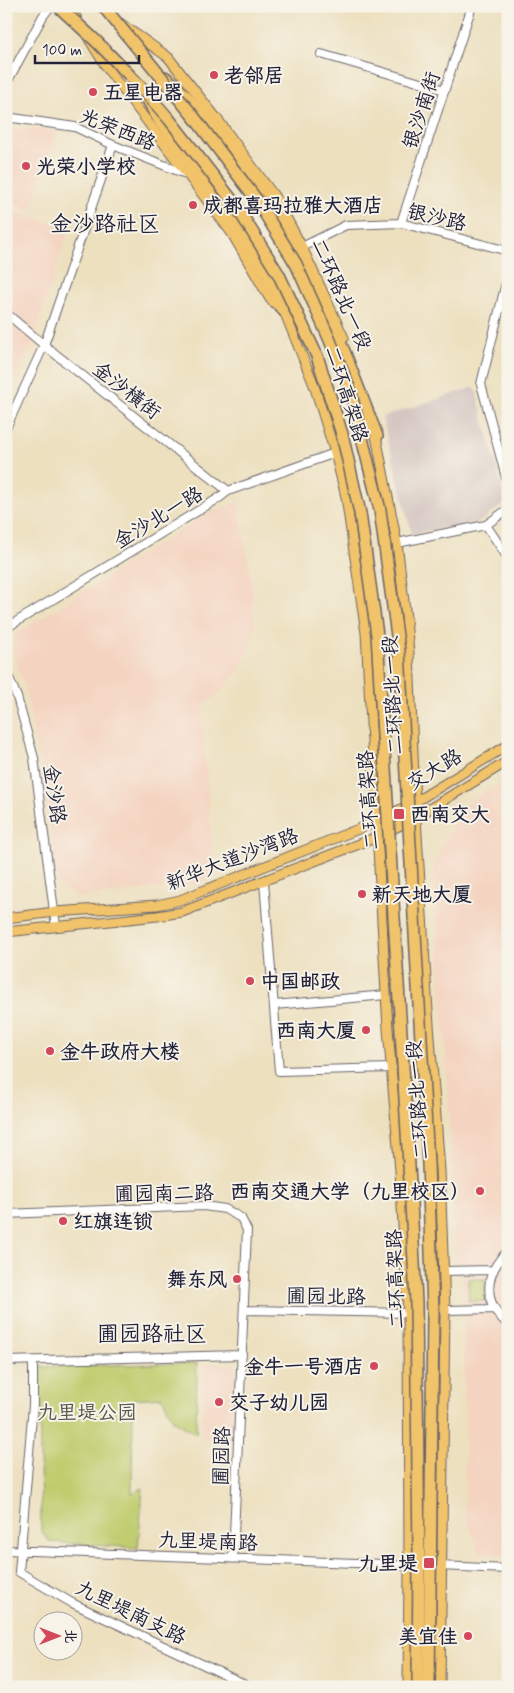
<svg xmlns="http://www.w3.org/2000/svg" width="514" height="1693" viewBox="0 0 514 1693" font-family="Mynerve,'LXGW WenKai TC',sans-serif">
	<style>
		.built { fill: #f4d3c0 }
		.industrial { fill: #d0c0bc }
		.green { fill: #bfcc6d; stroke: #707754 }
		.lines { fill: none; stroke-linecap: round; stroke-linejoin: round }
		.stream { stroke: #5caed7; stroke-width: 2 }
		.minor-casing { stroke: #696469; stroke-width: 10 }
		.major-casing { stroke: #696469; stroke-width: 11 }
		.highway-casing { stroke: #696469; stroke-width: 14 }
		.minor { stroke: #fff; stroke-width: 8 }
		.major { stroke: #f1c36a; stroke-width: 9 }
		.highway { stroke: #f1c36a; stroke-width: 11 }
		.highway-bridge-casing { stroke: #696469; stroke-width: 14; stroke-linecap: butt }
		.highway-bridge { stroke: #f1c36a; stroke-width: 11 }
		.poi-dot { fill: #d1495b; stroke: #f7f3e8; stroke-width: 2 }
		.labels { text-anchor: middle; stroke-width: 4; stroke-linejoin: round; paint-order: stroke }
		.poi-label { font-size: 20px; font-weight: bold; fill: #22223b; stroke: #f7f3e8; text-anchor: start }
		.street-label { font-size: 20px; fill: #22223b; stroke: #f7f3e8 }
		.park-label { font-size: 20px; fill: #51554a; stroke: #f7f3e8 }
		.quarter-label { font-size: 22px; fill: #22223b; stroke: #f7f3e8 }
	</style>
	<rect width="100%" height="100%" fill="#f7f3e8"/>
	<filter id="ink" filterUnits="userSpaceOnUse"><feTurbulence type="fractalNoise" baseFrequency=".02" numOctaves="2"/><feDisplacementMap in="SourceGraphic" scale="10" xChannelSelector="R" yChannelSelector="G"/><feConvolveMatrix kernelMatrix="1 2 1 2 8 2 1 2 1" color-interpolation-filters="sRGB"/></filter>
	<filter id="wash" filterUnits="userSpaceOnUse"><feTurbulence type="fractalNoise" baseFrequency=".0096" numOctaves="4" result="noise"/><feDisplacementMap in="SourceGraphic" scale="20" xChannelSelector="R" yChannelSelector="G"/><feGaussianBlur stdDeviation="1.12" result="paint"/><feColorMatrix in="noise" values="0 0 0 0 0 0 0 0 0 0 0 0 0 0 0 0 0 1.4 0 .05"/><feComposite in="paint" operator="in"/></filter>
	<g filter="url(#wash)">
		<rect width="100%" height="100%" fill="#ede0bf"/>
		<path class="built" d="M6,128L56,131L31,210L6,201Z
			M6,208L69,229L31,347L6,393Z
			M238,503L251,576L255,627L250,646L239,670L216,697L204,704L202,718L214,869L210,880L159,888L77,898L59,885L40,766L25,688L12,650L16,634L208,513Z
			M508,778V1555L480,1553L465,1515L464,1309L462,1270L455,1258L450,1124L433,865L463,806Z
			M205,1363L236,1365L233,1440H201Z"/>
		<path class="industrial" d="M475,387L506,502L480,522L412,534L382,417Z"/>
		<path class="green" d="M468,1279H485V1301H469Z
			M197,1363L196,1434L173,1420L162,1397L133,1399L132,1493L143,1488L138,1548L50,1542L41,1531L39,1367Z"/>
		<g class="lines">
			<path class="stream" d="M6,20L15,6"/>
		</g>
	</g>
	<g filter="url(#ink)">
		<g class="lines">
			<defs>
				<path id="minor" d="M321,54L445,90
					M6,84L43,16L51,6
					M6,117L75,127L113,145L186,174
					M401,223L472,6
					M302,247L346,225L401,223L508,251
					M508,275L481,384L508,485
					M6,313L44,345L228,491
					M6,428L44,345L113,145
					M486,525L508,558
					M397,543L486,525L508,509
					M6,628L219,498L228,491L335,453
					M6,671L17,697L34,758L56,926
					M264,882L279,1071L392,1068
					M274,1005L386,995
					M6,1214L204,1206L225,1209L241,1218L247,1230L233,1559
					M508,1251C484,1273 482,1303 508,1324
					M445,1271L493,1270
					M244,1310L408,1313
					M445,1310L495,1309
					M6,1361L242,1355
					M33,1361V1405L19,1572L72,1603L251,1687
					M6,1550L383,1564L414,1567
					M438,1566L508,1569"/>
				<path id="major" d="M69,6L77,19
					M120,23L168,57L218,120L277,200L302,247L344,338
					M89,39L109,71L231,232L270,299L284,311L314,385L335,453L346,497L366,633L388,1029L400,1171L408,1313L409,1567L408,1687
					M375,431L397,543L406,618L409,654L415,802L428,1011L440,1170L445,1310L440,1687
					M6,918L55,912L157,905L180,900L376,822L415,802L508,745
					M6,932L157,916L182,912L377,837L416,817L508,761"/>
				<path id="highway" d="M165,77L182,92L202,113L245,170L286,230L344,351L377,436
					M147,98L159,120L195,172L239,230L267,274L284,311"/>
			</defs>
			<use href="#minor" class="minor-casing"/>
			<use href="#major" class="major-casing"/>
			<use href="#highway" class="highway-casing"/>
			<use href="#minor" class="minor"/>
			<use href="#major" class="major"/>
			<use href="#highway" class="highway"/>
			<defs>
				<path id="highway-bridge" d="M58,6L97,42L140,86L169,119L235,204L279,275L317,356L342,434L360,513L377,635L410,1182L416,1302L419,1555L418,1687
					M103,6L194,117L256,199L296,264L329,338L350,390L380,510L399,651L428,1163L433,1312L429,1687"/>
			</defs>
			<use href="#highway-bridge" class="highway-bridge-casing"/>
			<use href="#highway-bridge" class="highway-bridge"/>
		</g>
	</g>
	<g class="poi-dot">
		<circle cx="214" cy="75" r="5"/>
		<circle cx="93" cy="92" r="5"/>
		<circle cx="26" cy="166" r="5"/>
		<circle cx="193" cy="205" r="5"/>
		<rect x="393" y="808" width="12" height="12" rx="2.5"/>
		<circle cx="362" cy="894" r="5"/>
		<circle cx="250" cy="981" r="5"/>
		<circle cx="366" cy="1030" r="5"/>
		<circle cx="50" cy="1051" r="5"/>
		<circle cx="480" cy="1191" r="5"/>
		<circle cx="63" cy="1221" r="5"/>
		<circle cx="237" cy="1279" r="5"/>
		<circle cx="374" cy="1366" r="5"/>
		<circle cx="219" cy="1402" r="5"/>
		<rect x="423" y="1557" width="12" height="12" rx="2.5"/>
		<circle cx="468" cy="1636" r="5"/>
	</g>
	<g class="labels">
		<g class="poi-label">
			<text x="224" y="82">老邻居</text>
			<text x="103" y="99">五星电器</text>
			<text x="36" y="173">光荣小学校</text>
			<text x="203" y="212">成都喜玛拉雅大酒店</text>
			<text x="410" y="821">西南交大</text>
			<text x="372" y="901">新天地大厦</text>
			<text x="260" y="988">中国邮政</text>
			<text x="356" y="1037" text-anchor="end">西南大厦</text>
			<text x="60" y="1058">金牛政府大楼</text>
			<text x="470" y="1198" text-anchor="end">西南交通大学（九里校区）</text>
			<text x="73" y="1228">红旗连锁</text>
			<text x="227" y="1286" text-anchor="end">舞东风</text>
			<text x="364" y="1373" text-anchor="end">金牛一号酒店</text>
			<text x="229" y="1409">交子幼儿园</text>
			<text x="418" y="1570" text-anchor="end">九里堤</text>
			<text x="458" y="1643" text-anchor="end">美宜佳</text>
		</g>
		<g class="street-label">
			<text transform="translate(421 110) rotate(-72)" y="7">银沙南街</text>
			<text transform="translate(118 129) rotate(22)" y="7">光荣西路</text>
			<text transform="translate(437 217) rotate(13)" y="7">银沙路</text>
			<text transform="translate(342 294) rotate(66)" y="7">二环路北一段</text>
			<text transform="translate(127 390) rotate(38)" y="7">金沙横街</text>
			<text transform="translate(347 394) rotate(72)" y="7">二环高架路</text>
			<text transform="translate(158 517) rotate(-31)" y="7">金沙北一路</text>
			<text transform="translate(392 695) rotate(-93)" y="7">二环路北一段</text>
			<text transform="translate(434 769) rotate(-31)" y="7">交大路</text>
			<text transform="translate(55 794) rotate(82)" y="7">金沙路</text>
			<text transform="translate(368 800) rotate(-94)" y="7">二环高架路</text>
			<text transform="translate(232 859) rotate(-21)" y="7">新华大道沙湾路</text>
			<text transform="translate(417 1100) rotate(-94)" y="7">二环路北一段</text>
			<text transform="translate(164 1193) rotate(-1)" y="7">圃园南二路</text>
			<text transform="translate(395 1279) rotate(-92)" y="7">二环高架路</text>
			<text transform="translate(326 1296) rotate(1)" y="7">圃园北路</text>
			<text transform="translate(221 1456) rotate(-88)" y="7">圃园路</text>
			<text transform="translate(208 1541) rotate(2)" y="7">九里堤南路</text>
			<text transform="translate(131 1612) rotate(26)" y="7">九里堤南支路</text>
		</g>
		<g class="park-label">
			<text x="87" y="1419">九里堤公园</text>
		</g>
		<g class="quarter-label">
			<text x="105" y="231">金沙路社区</text>
			<text x="152" y="1341">圃园路社区</text>
		</g>
	</g>
	<rect width="514" height="1693" fill="none" stroke="#f7f3e8" stroke-width="25"/>
	<g transform="translate(58 1636) rotate(90)"><circle r="24" fill="#f7f3e8" stroke="#a29fa3"/>
	<path d="M0-4L9 19L0 12L-9 19Z" fill="#d1495b"/>
	<text y="-8" font-size="14" font-weight="bold" text-anchor="middle" fill="#22223b">北</text>
	</g>
	<path d="M35 55v8h104v-8" fill="none" stroke="#22223b" stroke-width="2.5"/>
	<text x="42" y="55" font-size="15" fill="#22223b" stroke="#f7f3e8" stroke-width="4" paint-order="stroke">100 m</text>
</svg>
